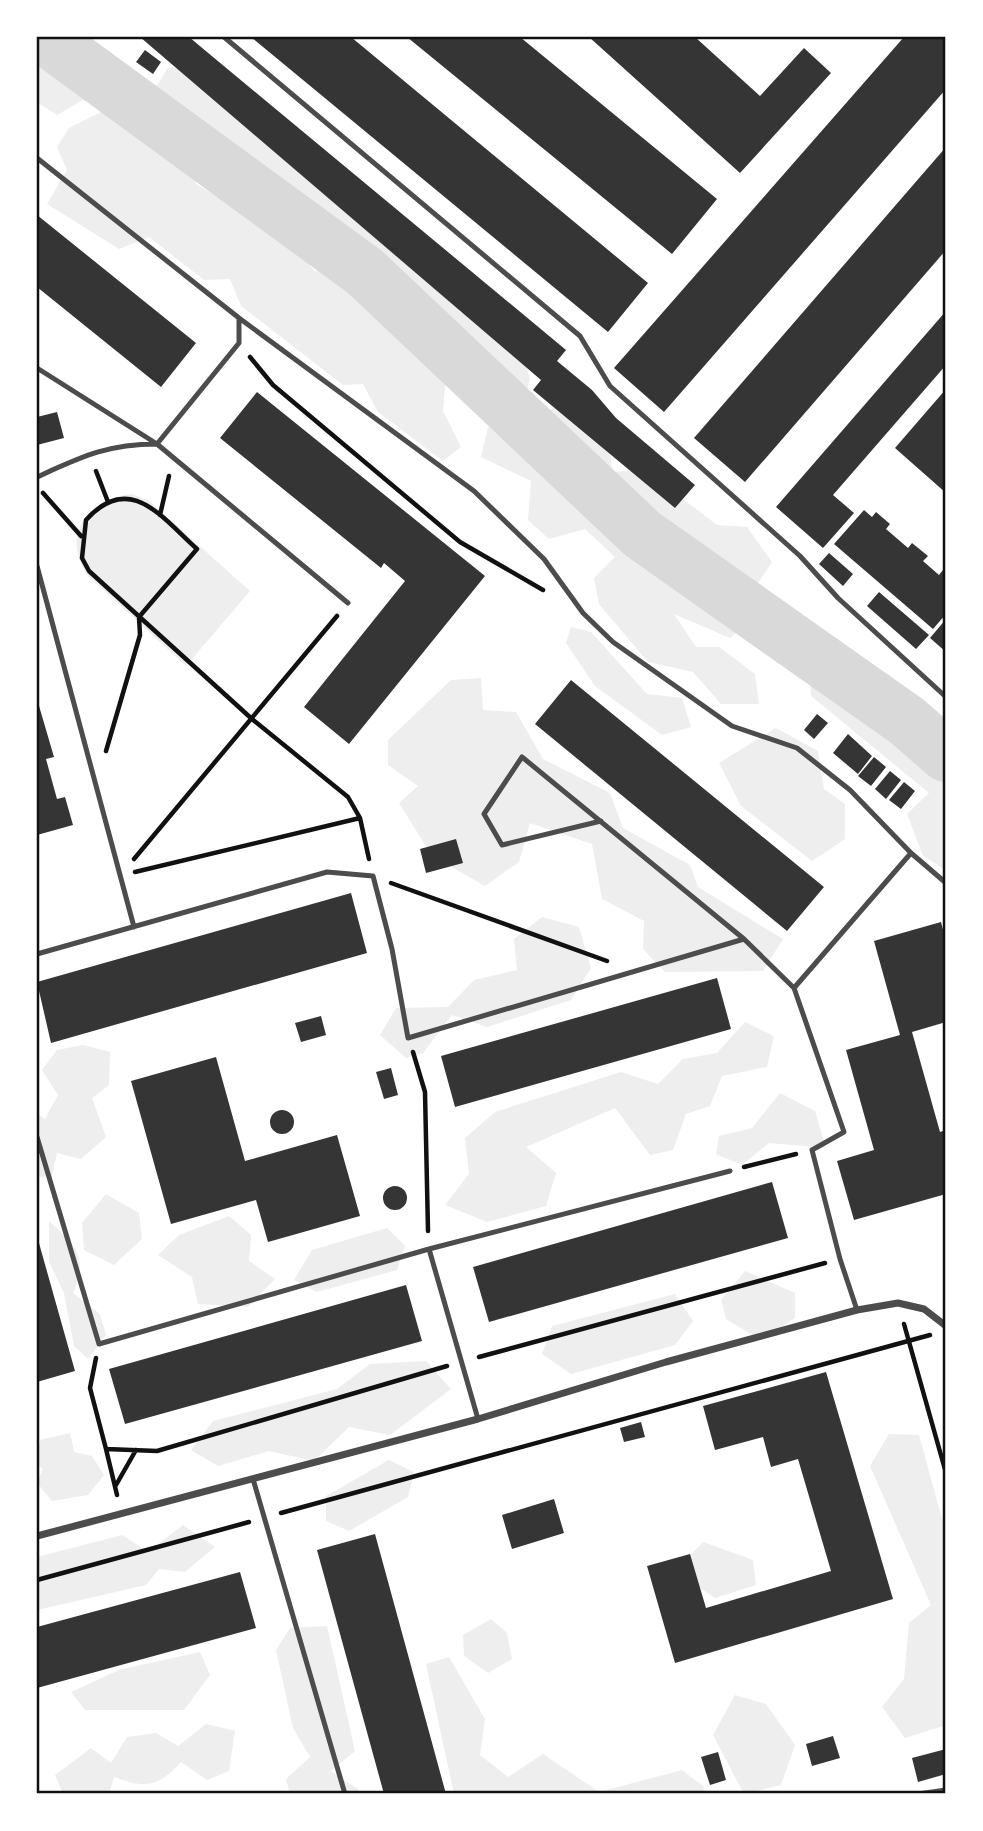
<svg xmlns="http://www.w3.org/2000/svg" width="983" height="1831" viewBox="0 0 983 1831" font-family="'Source Sans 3',sans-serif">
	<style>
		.green { fill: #eee }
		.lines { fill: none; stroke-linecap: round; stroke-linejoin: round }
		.river { stroke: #d9d9d9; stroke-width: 54 }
		.building { fill: #353535 }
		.path { stroke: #111; stroke-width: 4.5 }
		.service { stroke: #4c4c4c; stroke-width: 5 }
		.minor { stroke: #4c4c4c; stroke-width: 7 }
		.neatline { fill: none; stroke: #111; stroke-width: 2.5 }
	</style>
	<rect width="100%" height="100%" fill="#fff"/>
	<path class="green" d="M37,37H78L92,64L85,99L57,115L37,102Z
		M172,67L206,72L447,279L460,312L516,329L530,379L522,406L478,390L387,280L320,234L307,218L152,99L151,95L167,69Z
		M111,107L189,158L196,184L278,233L315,271L337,269L357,300L385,311L446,374L443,411L461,447L443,461L378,412L363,384L343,385L241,306L230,279L204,280L149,237L119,249L47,204L67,170L57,147L69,128Z
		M581,404L609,431L612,472L645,470L717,525L747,527L772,562L754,589L750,622L730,638L674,614L696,647H719L755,674L759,704H721L693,672L648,662L599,604L594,578L615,557L585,529L549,539L528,520L531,481L481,457L488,427L523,432L544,410Z
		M132,494L148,500L250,591L186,666L88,576C60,536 87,498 132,494Z
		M571,627L591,632L647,694L682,698L691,727L662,735L595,686L566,643Z
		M810,672L922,743L927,765L946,769V870L923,856L907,814L929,793L811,696Z
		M481,678L483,710L516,712L543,759L610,793L623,828L690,865L698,887L783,939L763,971L665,972L643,949L644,921L602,899L592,844L530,823L519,862L485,886L432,856L399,803L418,786L388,765V740L451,680Z
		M776,728L818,751L824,789L845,804V839L812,861L741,806L719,763Z
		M542,917L579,927L591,968L571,1000L487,1027L452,1015L423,1053L406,1058L380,1035L396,1008L448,1007L474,980L517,970L514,939Z
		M745,1022L774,1036L767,1067L722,1076L710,1106L686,1114L673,1150L650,1155L615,1108L526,1147L556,1173L546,1206L487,1222L445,1205L469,1174L465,1138L495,1112L621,1072L658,1084L683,1059L717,1053Z
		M83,1045L110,1052L109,1085L92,1098L106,1137L81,1159L57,1153L52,1176L37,1177V1113L45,1119L58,1095L42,1070L57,1050Z
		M780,1093L815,1111L826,1148L769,1143L742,1165L716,1154L719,1136L752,1128Z
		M106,1194L139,1213L142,1239L114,1265L84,1250L82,1223Z
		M229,1216L251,1235L249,1261L275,1279L248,1307L198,1304L192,1277L158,1255L179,1235Z
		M49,1221C76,1246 89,1257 73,1293L100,1314L106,1335L88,1359L74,1346L64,1293L49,1262Z
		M387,1228L405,1246L397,1270L317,1292L294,1280L312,1250Z
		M745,1271L795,1293V1318L761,1340L726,1319L721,1300Z
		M675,1294L693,1321L675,1345L571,1374L542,1354L552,1326Z
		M426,1361L451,1389L390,1435L349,1427L314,1461L269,1451L218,1466L191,1450L213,1421L337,1389L370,1364Z
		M70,1433L74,1452L92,1456L104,1475L88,1495L52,1501L37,1483L43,1469L37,1463L40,1440Z
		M889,1434L919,1435L946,1533V1725L905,1738L882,1707L904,1679L909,1623L931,1605L870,1466Z
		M389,1460L414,1472L408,1497L349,1531L326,1521V1496Z
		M183,1525L215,1547L185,1572L159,1569L146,1585L37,1610V1557L122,1535L148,1552Z
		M703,1542L753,1560L756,1585L715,1598L675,1571Z
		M491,1619L507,1633L512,1659L488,1673L464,1656L463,1635Z
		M327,1626L355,1751L331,1771L358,1789L360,1794H290L286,1779L310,1757L293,1728L276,1650L290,1628Z
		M200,1652L210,1675L184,1710H85L71,1692L119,1670Z
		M449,1657L485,1719L480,1755L508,1777L543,1754L599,1792L682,1770L704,1787L703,1794H454L426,1664Z
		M735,1695L766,1704L795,1745L781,1785L744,1794L713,1735Z
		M206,1724L235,1731L229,1771L207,1780L181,1762C158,1787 146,1789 114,1777L109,1794H63L55,1775L91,1748L111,1763L127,1737L156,1733L178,1746Z"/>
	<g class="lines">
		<path class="river" d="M44,37L365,272L642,534L907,721L946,755"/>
	</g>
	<path class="building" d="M140,37H189L566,350L557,361L592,390L616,418L695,485L675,508L533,390L541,380Z
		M251,37H351L648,283L608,332Z
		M407,37H520L717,199L672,254Z
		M589,37H695L760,96L804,48L831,73L740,173Z
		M904,37H946V89L664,412L614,368Z
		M145,50L161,62L153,74L136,62Z
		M946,147V250L745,482L694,438Z
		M37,215L196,343L161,387L37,287Z
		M946,311V365L833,495L854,513L823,548L776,507Z
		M946,389V493L895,448Z
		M257,392L485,576L349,744L304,707L405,581L384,563L381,568L220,438Z
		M57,412L64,438L37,445V417Z
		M864,510L872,517L876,512L890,524L886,529L908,548L912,543L928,556L923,561L939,575L943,570L946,573V614L933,629L834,544Z
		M829,553L853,574L843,586L819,564Z
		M879,592L929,635L916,649L867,606Z
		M946,619V652L930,638Z
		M571,680L824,887L787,931L535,724Z
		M37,699L54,757L46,759L57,799L65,797L73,825L37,835Z
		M817,714L828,723L814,739L804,730Z
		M848,734L872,756L858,774L833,753Z
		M874,757L886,767L871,786L858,776Z
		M890,771L901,780L886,799L875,789Z
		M904,782L915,791L901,809L889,800Z
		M456,839L463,863L426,873L420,849Z
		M351,893L367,953L51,1043L37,982Z
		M941,922L946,941V1022L912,1032L940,1132L946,1130V1194L854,1220L837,1161L874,1150L846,1050L900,1035L874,941Z
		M717,978L731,1029L455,1107L441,1056Z
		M321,1016L326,1035L301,1042L295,1023Z
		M216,1057L245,1161L337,1135L360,1216L268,1242L256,1200L171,1224L131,1081Z
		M391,1068L398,1095L384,1099L376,1072Z
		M270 1122a12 12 0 1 1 24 0a12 12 0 1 1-24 0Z
		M772,1182L788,1238L489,1322L473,1267Z
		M383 1198a12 12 0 1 1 24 0a12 12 0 1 1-24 0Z
		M37,1236L75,1371L37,1382Z
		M406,1285L422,1341L125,1424L109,1369Z
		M826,1372L893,1599L675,1663L647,1566L690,1554L706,1608L831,1571L798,1459L771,1467L763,1437L715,1450L703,1406Z
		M641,1422L645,1437L624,1442L620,1428Z
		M554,1499L564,1533L512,1549L502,1515Z
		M375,1534L446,1794H384L317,1550Z
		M240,1572L256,1628L37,1688V1627Z
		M833,1736L840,1758L812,1766L806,1744Z
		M946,1749V1774L918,1782L912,1758Z
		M718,1752L726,1780L710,1785L701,1757Z"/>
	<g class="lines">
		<path class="path" d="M250,357L273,385L460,542L543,590
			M96,471L108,502
			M43,493L81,536
			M160,515L169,476
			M106,751L140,635L139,617L197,549C162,518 130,471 86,520L82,558L89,571L252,719L348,797L360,818L369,859
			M134,859L337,616
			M135,872L360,818
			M391,883L607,961
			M413,1052L425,1092L428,1231
			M744,1167L796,1154
			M904,1324L946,1473
			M479,1357L825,1263
			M96,1358L90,1388L106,1449L157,1451L447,1366
			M106,1449L117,1495
			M116,1485L136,1450
			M281,1513L930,1335
			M37,1580L249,1522"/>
		<path class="service" d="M224,37L580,336L610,386L800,556L838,598L946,697
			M37,158L239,318V343L157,444L37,368
			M239,318L474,491L544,559L583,613L613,642L732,726L797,748L850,790L911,853L946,883
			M37,477C81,457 107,444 157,444L348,603
			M37,566L134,927
			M601,821L502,845L484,814L522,757L744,939L794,988L844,1132L812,1150L840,1259L857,1310
			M37,954L327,872L373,876L392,949L408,1038L744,939
			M794,988L911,853
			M37,1137L99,1344L429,1249L730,1171
			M429,1249L478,1419
			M253,1479L345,1794
			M918,1794L946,1790"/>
		<path class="minor" d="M37,1536L478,1419L666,1362L857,1310L898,1303L924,1309L946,1326"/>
	</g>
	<rect width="983" height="1831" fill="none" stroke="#ffffff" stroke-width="77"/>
	<rect x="38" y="38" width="906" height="1754" class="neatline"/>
</svg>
